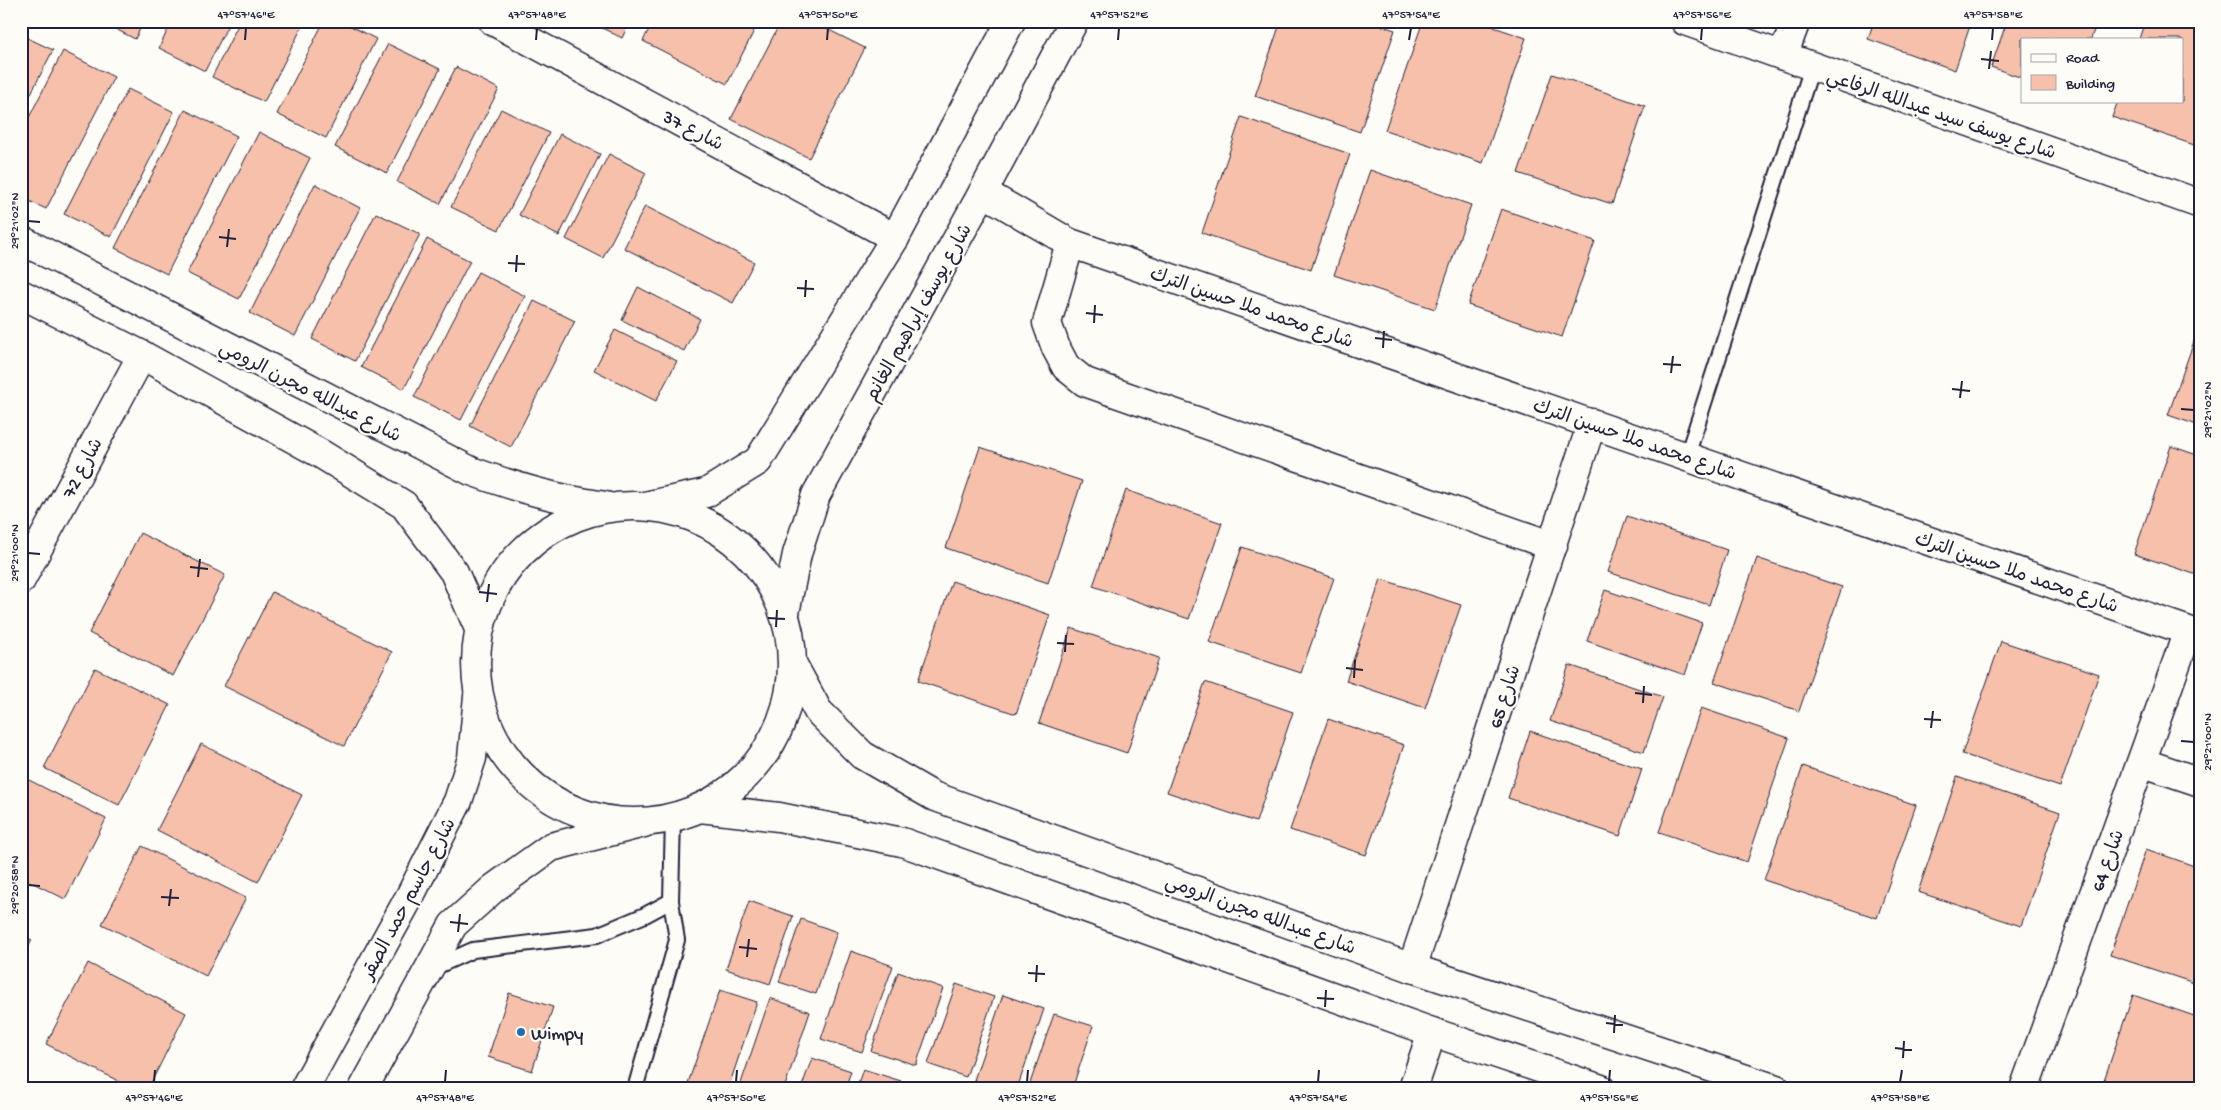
<svg xmlns="http://www.w3.org/2000/svg" width="2221" height="1110" viewBox="0 0 2221 1110" font-family="'Gochi Hand','Playpen Sans Arabic',sans-serif">
	<style>
		.building { fill: #f7c0ab; stroke: #22223b }
		.lines { fill: none; stroke-linecap: round; stroke-linejoin: round }
		.service-casing { stroke: #22223b; stroke-width: 18 }
		.minor-casing { stroke: #22223b; stroke-width: 31 }
		.tertiary-casing { stroke: #22223b; stroke-width: 31 }
		.secondary-casing { stroke: #22223b; stroke-width: 31 }
		.service { stroke: #fdfcf7; stroke-width: 14 }
		.minor { stroke: #fdfcf7; stroke-width: 28 }
		.tertiary { stroke: #fdfcf7; stroke-width: 28 }
		.secondary { stroke: #fdfcf7; stroke-width: 28 }
		.ticks { fill: none; stroke: #22223b; stroke-width: 2 }
		.poi-dot { fill: #1f6fb2; stroke: #fdfcf7; stroke-width: 2 }
		.labels { text-anchor: middle; stroke-width: 4.5; stroke-linejoin: round; paint-order: stroke }
		.street-label { font-size: 19px; fill: #22223b; stroke: #fdfcf7 }
		.poi-label { font-size: 19px; fill: #22223b; stroke: #fdfcf7; text-anchor: start }
		.neatline { fill: none; stroke: #22223b; stroke-width: 2 }
		.ticks-label { font-size: 12px; text-anchor: middle; fill: #22223b }
	</style>
	<rect width="100%" height="100%" fill="#fdfcf7"/>
	<filter id="ink" filterUnits="userSpaceOnUse"><feTurbulence type="fractalNoise" baseFrequency=".02" numOctaves="2"/><feDisplacementMap in="SourceGraphic" scale="10" xChannelSelector="R" yChannelSelector="G"/><feConvolveMatrix kernelMatrix="1 2 1 2 8 2 1 2 1" color-interpolation-filters="sRGB"/></filter>
	<g filter="url(#ink)">
		<path class="building" d="M100,21H144L135,39Z
			M172,21H230L205,71L159,48Z
			M240,21H305L264,102L212,77Z
			M324,21H341L376,39L326,138L277,114Z
			M588,21H630L622,38Z
			M653,21H759L727,84L643,41Z
			M781,21H811L865,48L809,158L731,119Z
			M1281,21H1368L1395,30L1360,132L1255,96Z
			M1423,21H1476L1526,38L1483,163L1385,130Z
			M1874,21H1965L1971,23L1955,70L1868,39Z
			M2007,21H2097L2091,39H2022V78L1991,67Z
			M2145,21H2200V147L2112,117L2118,101H2182V39H2139Z
			M21,35L53,50L21,113Z
			M388,44L440,69L387,173L335,147Z
			M63,51L114,77L46,209L21,197V133Z
			M456,67L499,89L440,204L397,182Z
			M1552,74L1645,106L1612,204L1518,173Z
			M128,89L174,112L111,237L64,214Z
			M501,109L549,133L499,230L451,207Z
			M185,110L237,136L167,274L115,248Z
			M1241,117L1350,154L1311,270L1202,233Z
			M259,132L310,158L239,299L187,273Z
			M560,134L600,154L559,236L519,215Z
			M609,154L646,173L603,258L566,239Z
			M1370,170L1471,205L1435,309L1334,275Z
			M315,184L360,208L295,336L250,313Z
			M645,206L754,262L733,303L624,248Z
			M1501,209L1595,241L1562,337L1468,305Z
			M376,213L420,234L355,361L312,339Z
			M427,239L470,261L404,389L361,367Z
			M478,272L525,296L461,420L414,397Z
			M638,287L700,319L684,351L622,320Z
			M534,301L575,321L511,447L470,426Z
			M2200,324V426L2168,415Z
			M615,330L677,361L656,401L594,370Z
			M2171,446L2200,456V576L2134,554Z
			M980,447L1082,481L1048,583L946,548Z
			M1126,490L1222,523L1189,619L1093,586Z
			M1627,516L1727,550L1709,605L1608,572Z
			M140,533L225,575L173,676L89,633Z
			M1242,547L1334,578L1301,673L1209,642Z
			M1757,558L1842,587L1799,711L1714,682Z
			M1381,579L1461,605L1425,708L1346,681Z
			M952,581L1050,615L1016,714L918,681Z
			M1605,590L1702,623L1685,675L1587,641Z
			M272,592L392,652L344,746L224,686Z
			M1071,628L1159,658L1127,753L1039,723Z
			M2001,641L2099,674L2060,787L1962,754Z
			M1569,665L1663,697L1644,752L1550,721Z
			M95,668L170,705L119,805L44,768Z
			M1205,682L1293,712L1256,822L1167,792Z
			M1701,708L1789,738L1747,862L1659,832Z
			M1328,719L1404,745L1366,855L1290,830Z
			M1530,731L1642,769L1620,836L1508,798Z
			M201,744L302,795L258,882L157,830Z
			M1803,766L1916,805L1877,918L1764,880Z
			M21,776L106,819L65,899L21,877Z
			M1957,777L2060,812L2021,926L1918,892Z
			M142,846L246,898L206,976L102,924Z
			M2146,849L2200,868V985L2110,955Z
			M749,901L793,916L770,984L726,969Z
			M801,919L837,932L816,994L779,982Z
			M21,934L32,940L21,961Z
			M851,951L893,966L862,1052L821,1039Z
			M88,963L186,1013L148,1089H134L46,1044Z
			M898,972L943,988L916,1065L871,1051Z
			M956,984L994,997L966,1077L928,1064Z
			M720,990L757,1002L728,1089H686Z
			M509,993L553,1007L532,1071L488,1057Z
			M1003,995L1044,1009L1017,1089H1000L974,1080Z
			M2133,995L2200,1018V1075L2195,1089H2101Z
			M770,998L810,1012L784,1089H739Z
			M1054,1014L1093,1026L1072,1089H1028Z
			M812,1058L851,1071L845,1089H801Z
			M863,1069L901,1081L899,1089H856Z"/>
		<g class="lines">
			<defs>
				<path id="service" d="M1687,456L1812,67
					M431,969L473,950L597,935L645,915L671,901
					M635,1089L677,940L671,901L673,818"/>
				<path id="minor" d="M493,21L895,238
					M1685,21L2200,204
					M1783,56L1796,21
					M983,192L1070,243L2200,635
					M1070,243L1047,323L1056,348L1066,367L1085,382L1553,546
					M21,580L142,355
					M2141,762L2200,782
					M1412,968L1592,423
					M1413,1089L1432,1032
					M2024,1089L2188,631"/>
				<path id="tertiary" d="M645,506L706,493L758,461L895,238L1011,21
					M785,613L797,554L816,495L983,192L1074,21
					M304,1089L410,896L458,801L472,758L478,696
					M363,1089L453,925L494,888L551,847L644,823"/>
				<path id="secondary" d="M21,240L471,471C518,488 556,499 606,506
					M21,294L142,355L321,454L404,505L454,572L479,629
					M476 664a158 158 0 1 1 316 0a158 158 0 1 1-316 0Z
					M793,665L818,711L862,755L933,796L1412,968L1776,1089
					M700,808L779,817L902,842L1432,1032L1601,1089"/>
			</defs>
			<use href="#service" class="service-casing"/>
			<use href="#minor" class="minor-casing"/>
			<use href="#tertiary" class="tertiary-casing"/>
			<use href="#secondary" class="secondary-casing"/>
			<use href="#service" class="service"/>
			<use href="#minor" class="minor"/>
			<use href="#tertiary" class="tertiary"/>
			<use href="#secondary" class="secondary"/>
		</g>
	</g>
	<path class="ticks" d="M245,40L246,28M536,40L537,28M827,40L828,28M1118,40L1119,28M1409,40L1411,28M1701,40L1702,28M1992,40L1993,28M1981,59L1999,61M1989,69L1991,51M28,221L40,222M219,237L236,239M227,247L229,229M508,263L525,264M516,272L517,255M797,288L814,289M805,297L806,280M1086,313L1103,315M1094,323L1095,305M1375,338L1392,340M1383,348L1384,331M1663,364L1681,365M1671,373L1673,356M1952,389L1970,391M1960,398L1962,381M2181,409L2194,410M28,553L40,554M190,567L208,569M198,577L200,559M479,592L497,594M487,602L489,584M768,618L785,619M776,627L777,610M1057,643L1074,644M1065,652L1066,635M1346,668L1363,670M1354,678L1355,660M1635,693L1652,695M1643,703L1644,686M1924,719L1941,720M1931,728L1933,711M2181,741L2194,742M28,885L40,886M161,897L179,898M169,906L171,889M450,922L468,924M458,932L460,914M739,947L757,949M747,957L749,939M1028,973L1045,974M1036,982L1037,965M1317,998L1334,999M1325,1007L1326,990M1606,1023L1623,1025M1614,1033L1615,1015M1895,1048L1912,1050M1903,1058L1904,1041M154,1082L155,1070M445,1082L446,1070M736,1082L737,1070M1027,1082L1028,1070M1318,1082L1319,1070M1609,1082L1610,1070M1900,1082L1902,1070"/>
	<circle class="poi-dot" cx="521" cy="1032" r="5"/>
	<g class="labels">
		<g class="street-label">
			<text transform="translate(1942 113) rotate(19)" y="7">شارع يوسف سيد عبدالله الرفاعي</text>
			<text transform="translate(694 129) rotate(28)" y="7">شارع 37</text>
			<text transform="translate(1252 306) rotate(19)" y="7">شارع محمد ملا حسين الترك</text>
			<text transform="translate(917 312) rotate(-61)" y="7">شارع يوسف إبراهيم الغانم</text>
			<text transform="translate(311 390) rotate(27)" y="7">شارع عبدالله مجرن الرومي</text>
			<text transform="translate(1635 438) rotate(19)" y="7">شارع محمد ملا حسين الترك</text>
			<text transform="translate(81 467) rotate(-62)" y="7">شارع 72</text>
			<text transform="translate(2017 571) rotate(19)" y="7">شارع محمد ملا حسين الترك</text>
			<text transform="translate(1503 696) rotate(-72)" y="7">شارع 65</text>
			<text transform="translate(2106 860) rotate(-70)" y="7">شارع 64</text>
			<text transform="translate(407 898) rotate(-62)" y="7">شارع جاسم حمد الصقر</text>
			<text transform="translate(1261 913) rotate(20)" y="7">شارع عبدالله مجرن الرومي</text>
		</g>
		<g class="poi-label">
			<text x="531" y="1039">Wimpy</text>
		</g>
	</g>
	<rect width="2221" height="1110" fill="none" stroke="#fdfcf7" stroke-width="55"/>
	<rect x="2021" y="38" width="162" height="65" fill="#fdfcf7" stroke="#a5a5ac"/>
	<rect x="2031" y="54" width="25" height="8" fill="#fdfcf7" stroke="#a5a5ac"/>
	<text x="2066" y="62" font-size="15" fill="#22223b">Road</text>
	<rect x="2031" y="75" width="25" height="15" fill="#f7c0ab" stroke="#a5a5ac"/>
	<text x="2066" y="88" font-size="15" fill="#22223b">Building</text>
	<rect x="28" y="28" width="2166" height="1054" class="neatline"/>
	<g class="ticks-label">
		<text x="246" y="18">47°57'46"E</text>
		<text x="537" y="18">47°57'48"E</text>
		<text x="828" y="18">47°57'50"E</text>
		<text x="1119" y="18">47°57'52"E</text>
		<text x="1411" y="18">47°57'54"E</text>
		<text x="1702" y="18">47°57'56"E</text>
		<text x="1993" y="18">47°57'58"E</text>
		<text transform="translate(14 221) rotate(-90)" y="4">29°21'02"N</text>
		<text transform="translate(2207 410) rotate(-90)" y="4">29°21'02"N</text>
		<text transform="translate(14 553) rotate(-90)" y="4">29°21'00"N</text>
		<text transform="translate(2207 742) rotate(-90)" y="4">29°21'00"N</text>
		<text transform="translate(14 885) rotate(-90)" y="4">29°20'58"N</text>
		<text x="154" y="1101">47°57'46"E</text>
		<text x="445" y="1101">47°57'48"E</text>
		<text x="736" y="1101">47°57'50"E</text>
		<text x="1027" y="1101">47°57'52"E</text>
		<text x="1318" y="1101">47°57'54"E</text>
		<text x="1609" y="1101">47°57'56"E</text>
		<text x="1900" y="1101">47°57'58"E</text>
	</g>
</svg>
